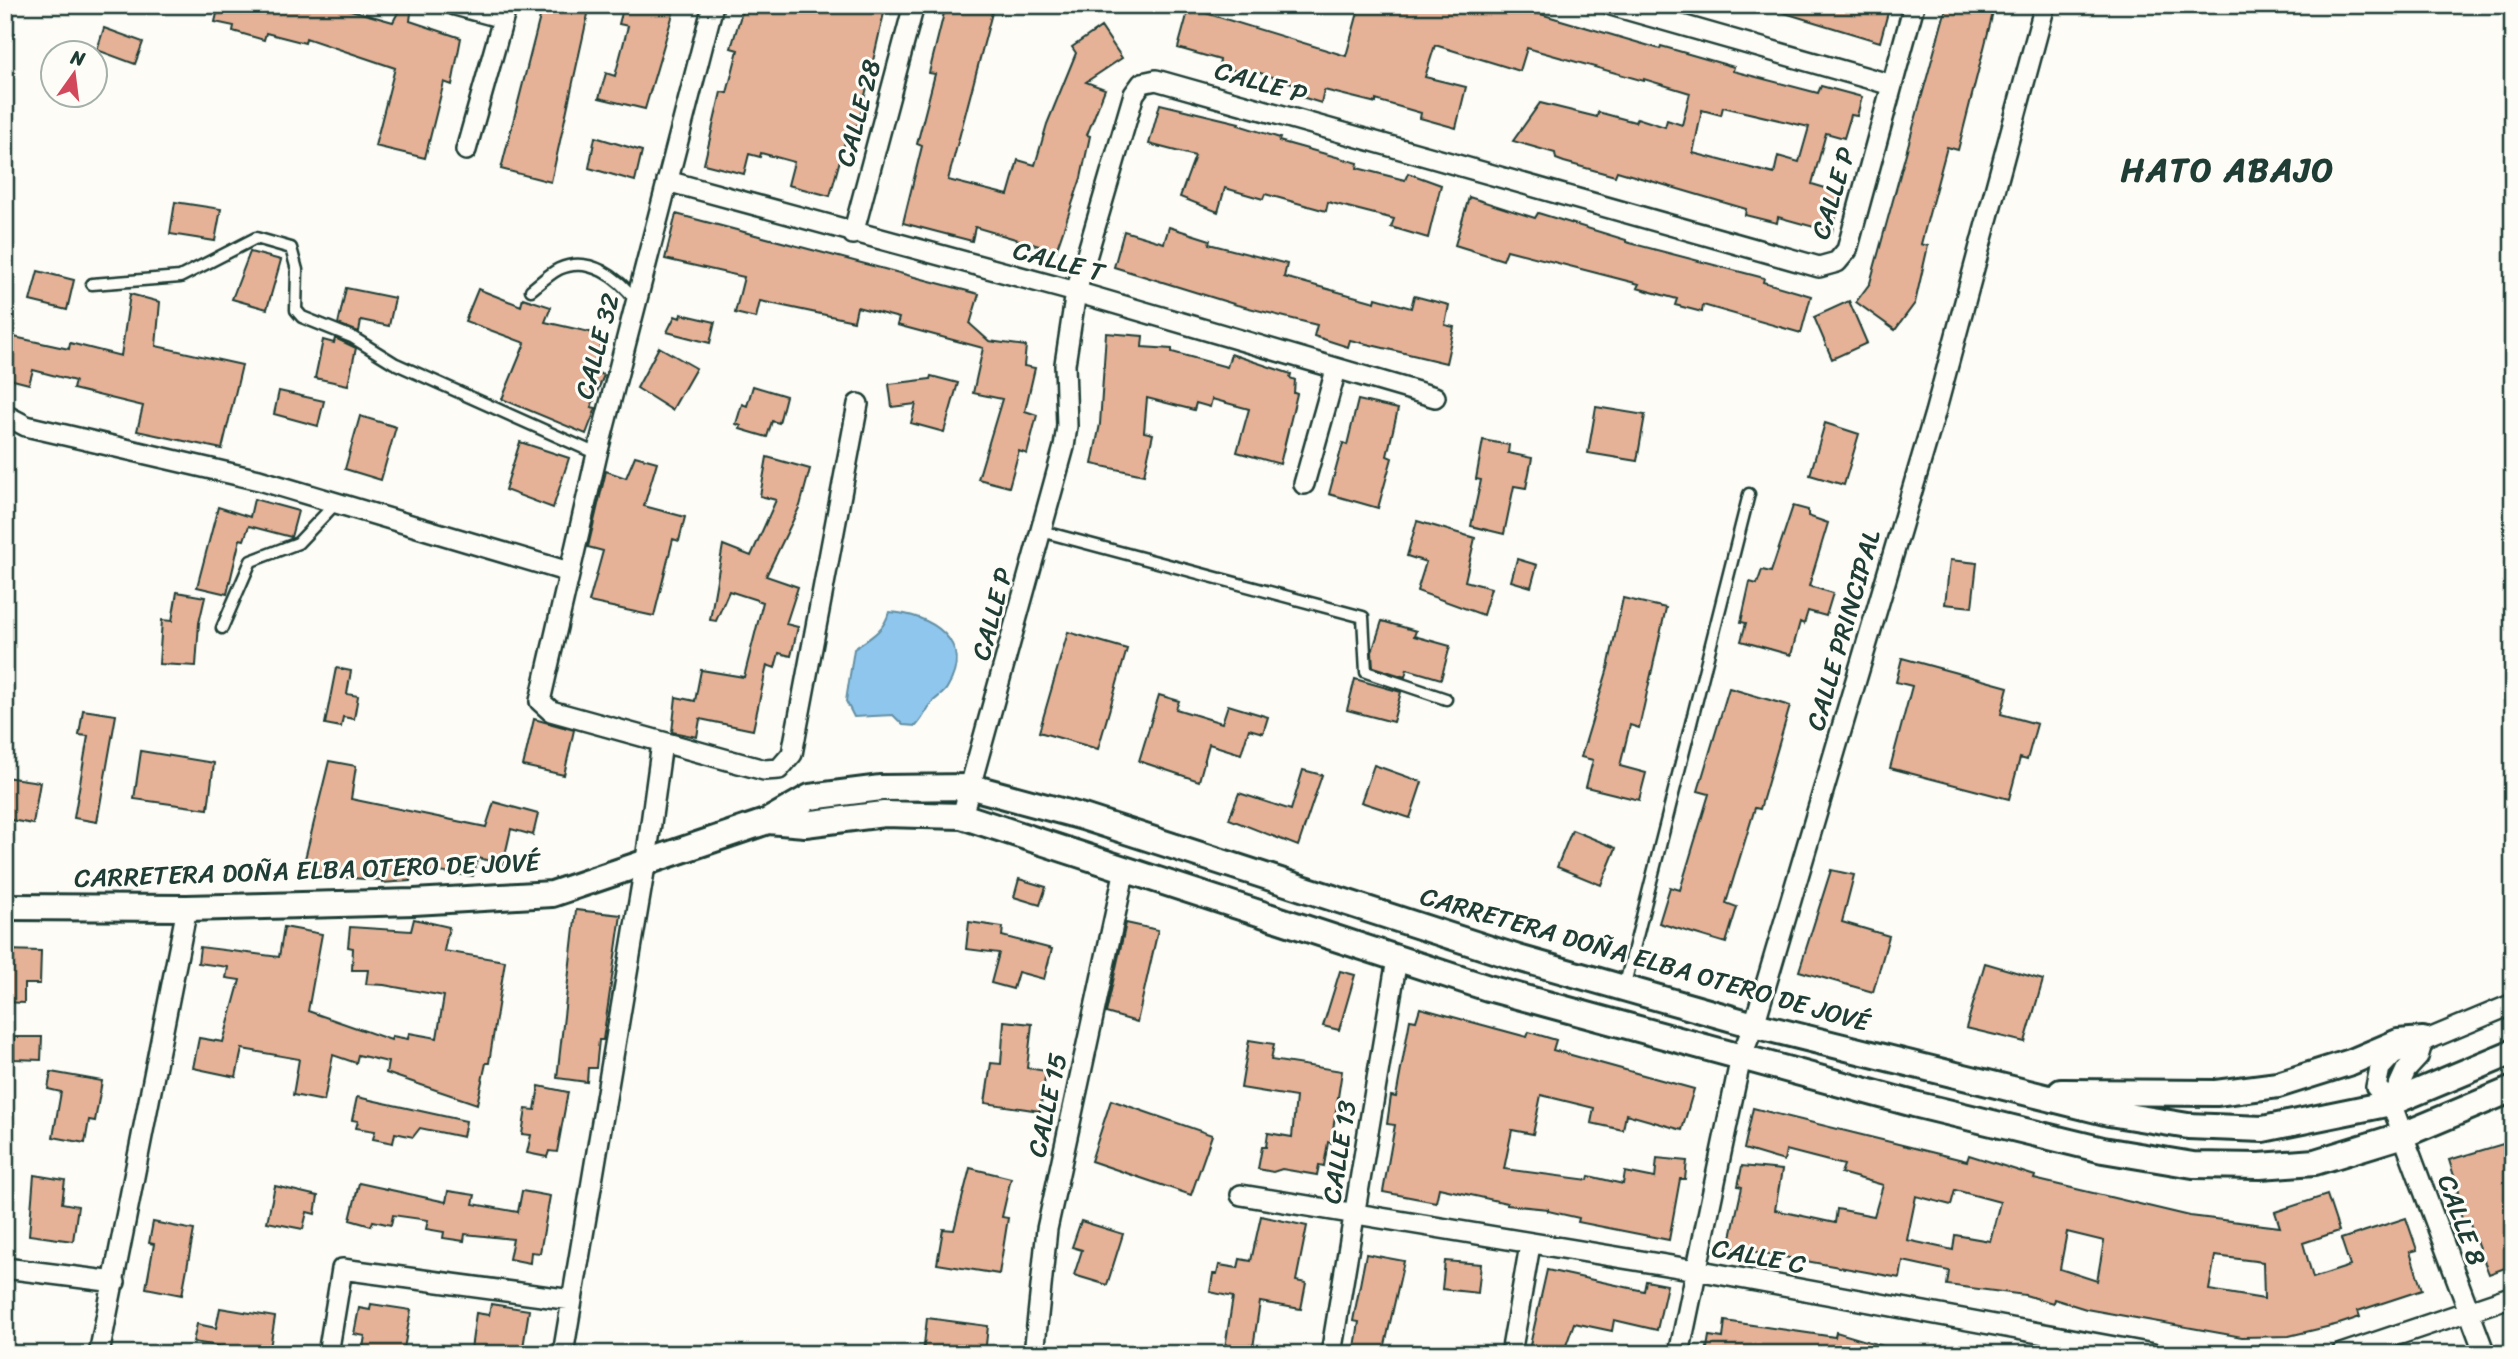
<svg xmlns="http://www.w3.org/2000/svg" width="2518" height="1359" viewBox="0 0 2518 1359" font-family="Sriracha,sans-serif">
	<style>
		.water { fill: #8fc6ed; stroke: #628fa3; stroke-width: 2 }
		.building { fill: #e5b197; stroke: #1f3d34; stroke-width: 2; fill-rule: evenodd }
		.lines { fill: none; stroke-linecap: round; stroke-linejoin: round }
		.service-casing { stroke: #1f3d34; stroke-width: 15 }
		.minor-casing { stroke: #1f3d34; stroke-width: 24 }
		.tertiary-casing { stroke: #1f3d34; stroke-width: 30 }
		.service { stroke: #fdfcf7; stroke-width: 10 }
		.minor { stroke: #fdfcf7; stroke-width: 19 }
		.tertiary { stroke: #fdfcf7; stroke-width: 24 }
		.labels { text-anchor: middle; stroke-width: 6; stroke-linejoin: round; paint-order: stroke }
		.street-label { font-size: 26px; fill: #1f3d34; stroke: #fdfcf7 }
		.district-label { font-size: 33px; font-weight: bold; letter-spacing: 2px; fill: #1f3d34; stroke: #fdfcf7 }
	</style>
	<rect width="100%" height="100%" fill="#fdfcf7"/>
	<filter id="ink" filterUnits="userSpaceOnUse"><feTurbulence type="fractalNoise" baseFrequency=".0143" numOctaves="2"/><feDisplacementMap in="SourceGraphic" scale="14" xChannelSelector="R" yChannelSelector="G"/><feConvolveMatrix kernelMatrix="1 2 1 2 8 2 1 2 1" color-interpolation-filters="sRGB"/></filter>
	<g filter="url(#ink)">
		<path class="water" d="M889,612C931,614 975,642 947,688C943,695 935,698 931,704C925,712 923,719 916,726L903,725L893,715L854,717L846,701L854,649C870,638 884,631 889,612Z"/>
		<path class="building" d="M219,5H333L393,22L402,5H412L410,21L461,38L452,85L444,82L425,158L375,146L395,68L306,38L305,43L266,33L264,40L233,31L234,26L215,22Z
			M543,5H590L551,182L501,169Z
			M624,5H641L673,14L645,109L599,98L606,73L615,76L628,26L619,24Z
			M744,5H852L884,13L858,126L850,124L830,196L788,185L794,162L761,153L760,157L749,154L744,174L704,164L721,92L727,93L738,50L731,48Z
			M946,5H994L948,180L1008,195L1018,160L1035,165L1047,124L1076,53L1072,47L1101,27L1122,58L1086,82L1105,89L1087,135L1090,136L1081,178L1056,251L975,227L972,241L903,223L922,146L917,144L935,74L929,73Z
			M1360,5H1539L1537,13L1660,49L1661,46L1734,67L1733,71L1818,93L1821,86L1862,97L1857,116L1851,115L1844,138L1826,133L1812,184L1842,193L1832,232L1778,217L1777,223L1745,215L1746,209L1617,171L1615,176L1564,162L1556,159L1555,153L1513,141L1540,103L1597,117L1598,112L1635,122L1637,118L1665,127L1667,120L1682,125L1690,93L1644,79V81L1527,48L1520,71L1435,45L1425,77L1466,87L1456,128L1420,118L1421,113L1376,100V103L1324,90L1321,103L1292,94L1295,84L1254,71L1252,76L1219,66L1220,60L1178,48L1189,8L1346,56ZM1723,107L1809,127L1799,162L1778,156L1774,174L1693,153L1702,110L1721,115Z
			M1778,5H1890L1880,42L1778,11Z
			M1947,5H1995L1958,150L1947,147L1921,244L1928,246L1915,303L1895,330L1856,302L1870,283Z
			M104,28L143,42L135,64L97,50Z
			M1160,104L1239,123L1238,125L1280,138L1279,141L1358,163L1357,168L1405,180L1408,173L1441,185L1428,238L1391,227L1394,219L1328,202L1326,211L1265,194L1263,199L1225,188L1218,212L1180,197L1195,156L1149,144Z
			M595,137L642,151L635,181L589,168Z
			M1469,197L1535,218L1538,213L1626,240V242L1764,278L1763,282L1811,296L1801,333L1703,305L1702,312L1675,305L1677,299L1637,288L1639,284L1507,250L1503,260L1455,245Z
			M175,202L221,209L215,241L170,234Z
			M676,214L979,294L970,324L989,341L1026,346L1024,366L1035,368L1025,411L1037,415L1035,423L1027,454L1019,451L1009,487L978,479L1002,399L973,393L983,348L897,325L899,318L857,307L854,321L760,301L756,318L735,313L744,277L665,259Z
			M1169,227L1210,240L1209,244L1287,264L1284,277L1375,302L1376,298L1411,308L1414,296L1449,305L1445,325L1454,327L1446,363L1350,340L1348,347L1314,336L1317,325L1237,305L1114,267L1124,231L1164,243Z
			M250,252L281,260L267,309L232,299Z
			M38,271L74,280L67,310L30,301Z
			M346,288L395,298L389,326L361,320L359,332L338,324Z
			M478,289L521,306L523,298L551,307L545,322L603,335L595,372L604,375L591,407L596,408L586,434L502,399L525,343L465,321Z
			M130,294L160,302L156,346L242,365L222,449L137,431L143,406L73,389L75,381L33,370L29,384L5,378V335L69,349L70,343L121,356Z
			M1849,301L1867,343L1832,359L1814,317Z
			M681,314L715,322L710,343L667,332L675,316L680,318Z
			M1106,333L1143,336L1142,347L1172,349V352L1227,367L1231,354L1291,374L1290,378L1295,380L1294,393L1297,394L1280,464L1237,452L1249,409L1212,399L1210,407L1196,403L1194,410L1147,398L1144,432L1153,434L1144,475L1092,464L1100,424Z
			M335,338L356,348L348,385L315,378L323,340L334,343Z
			M659,347L696,368L672,410L637,388Z
			M931,376L958,383L944,432L911,423L916,404L892,407L889,384L930,379Z
			M753,386L786,396L779,423L772,421L767,437L740,429L741,426L736,424L742,404L747,406Z
			M279,391L324,401L318,426L274,414Z
			M1358,400L1398,409L1387,456L1392,458L1378,508L1329,494L1343,443L1347,445Z
			M1596,407L1645,415L1637,461L1588,453Z
			M360,416L396,427L381,480L345,469Z
			M1825,423L1859,434L1844,485L1810,475Z
			M1483,440L1509,445L1508,453L1532,458L1526,488L1514,486L1504,534L1471,526L1481,480L1476,479Z
			M520,442L569,458L553,508L505,490Z
			M635,456L657,462L644,506L685,517L679,541L673,539L654,616L589,602L603,551L588,547L606,471L626,478Z
			M767,457L810,469L800,506L766,576L798,587L786,624L798,627L791,656L779,653L775,668L767,665L753,730L700,719L697,737L672,732L676,697L695,701L701,670L744,677L763,602L729,591L716,621L710,620L723,545L751,556L776,500L760,496Z
			M254,499L298,511L291,537L249,526L244,540L240,539L227,594L197,587L218,507L250,517Z
			M1793,506L1808,510V516L1828,523L1809,586L1833,593L1826,616L1808,611L1804,624L1800,622L1791,655L1741,641L1746,623L1741,622L1750,582L1757,584L1762,570L1771,572Z
			M1417,521L1475,538L1465,581L1491,588L1483,615L1417,591L1426,562L1407,556Z
			M1517,559L1537,565L1531,587L1511,581Z
			M1950,560L1977,563L1972,607L1945,604Z
			M177,592L205,597L199,623L196,666L159,664L162,620L172,621Z
			M1623,598L1666,608L1639,728L1630,725L1620,766L1646,773L1639,800L1586,787L1593,760L1581,757L1608,668Z
			M1382,621L1416,631L1414,636L1450,646L1441,679L1407,669L1405,677L1373,667L1372,652Z
			M1068,632L1127,649L1098,749L1039,732Z
			M1902,658L2008,687L2001,714L2037,724L2027,760L2020,758L2009,799L1890,768L1912,686L1896,682Z
			M336,668L351,671L347,694L358,696L354,719L343,717L341,727L325,724Z
			M1355,679L1401,692L1393,722L1347,710Z
			M1729,688L1790,706L1760,809L1755,808L1726,903L1737,907L1726,943L1659,923L1670,887L1680,890L1709,794L1698,791Z
			M1159,695L1179,701L1176,709L1222,723L1228,705L1268,717L1263,733L1249,729L1241,754L1209,744L1199,781L1139,761Z
			M83,710L116,715L97,822L74,818L88,736L79,735Z
			M534,719L574,730L564,775L523,766Z
			M141,751L214,763L208,809L134,799Z
			M329,761L356,766L351,799L486,827L494,802L538,814L533,835L511,829L503,864L478,858L473,876L412,869L410,881L382,883V880L301,875Z
			M1374,765L1422,782L1410,818L1361,802Z
			M1303,770L1322,775L1298,846L1229,819L1239,793L1291,810Z
			M5,777L40,782L33,824L5,819Z
			M1572,830L1616,848L1601,885L1557,867Z
			M1831,870L1854,875L1842,922L1889,936L1873,992L1799,971Z
			M1019,879L1046,887L1040,905L1014,897Z
			M576,910L621,915L603,1040H599L596,1068H588L587,1082L557,1078Z
			M414,919L449,927L444,951L505,961L489,1063H486L477,1104L386,1073L388,1062L358,1055L356,1063L333,1055L324,1101L293,1095L299,1059L242,1049L236,1077L193,1068L199,1038L223,1042L240,980L226,978L228,967L198,963L200,947L279,957L284,927L322,934L308,1011L391,1040L392,1036L408,1039L409,1033L437,1038L444,996L384,985L366,984L368,970H352L353,948L348,947L350,927L411,931Z
			M969,922L1003,927L1002,936L1052,949L1044,979L1018,972L1013,989L991,983L999,953L966,949Z
			M1126,923L1158,930L1137,1022L1106,1013Z
			M5,950L41,951L40,984H24V1003L5,1002Z
			M1985,963L2043,980L2025,1042L1966,1028Z
			M1340,971L1355,975L1339,1030L1323,1026Z
			M1420,1008L1527,1037L1529,1032L1556,1040L1553,1050L1694,1089L1682,1130L1626,1114L1623,1130L1591,1123L1594,1108L1541,1095L1533,1134L1512,1130L1504,1169L1588,1180L1589,1176L1623,1184L1625,1172L1655,1178L1657,1158L1687,1161L1685,1179H1680L1669,1240L1578,1222L1579,1218L1548,1211V1209L1507,1205V1203L1439,1188L1436,1202L1383,1192L1395,1125L1387,1124L1391,1096L1396,1097L1410,1020L1416,1021Z
			M1004,1021L1032,1024L1027,1068L1046,1071L1040,1111L985,1103L991,1063L1001,1064Z
			M14,1037H42L41,1060L14,1059Z
			M1249,1040L1274,1044L1271,1060L1342,1071L1331,1143L1328,1142L1324,1166L1319,1165L1317,1175L1282,1169L1273,1172L1258,1169L1262,1147H1266L1268,1133L1292,1137L1296,1097L1241,1088Z
			M51,1072L102,1081L95,1121L89,1120L85,1143L53,1137L61,1092L48,1089Z
			M539,1086L568,1092L557,1152L549,1151L547,1157L527,1153L531,1135L522,1134L526,1109L535,1110Z
			M357,1097L466,1121L463,1137L420,1128L413,1137L395,1133L393,1143L373,1139L375,1131L356,1128L358,1121L352,1120Z
			M1111,1100L1212,1135L1191,1195L1091,1161Z
			M1753,1108L1967,1161L1969,1155L2035,1176L2034,1179L2190,1216L2280,1227L2275,1212L2327,1195L2339,1231L2303,1243L2313,1278L2350,1266L2341,1239L2406,1218L2417,1250L2410,1252L2422,1290L2358,1311L2360,1317L2339,1324L2289,1336L2242,1337L2086,1309L2054,1299L2053,1303L2025,1295L1947,1285L1949,1271L1903,1261L1900,1278L1729,1247L1742,1187L1738,1186L1742,1166L1782,1170L1775,1210L1835,1223L1837,1209L1874,1216L1883,1185L1841,1173L1844,1165L1786,1150L1784,1161L1744,1149ZM1955,1190L2000,1202L1990,1241L1955,1235L1953,1250L1907,1240L1916,1196L1951,1205ZM2067,1232L2104,1241L2097,1281L2060,1269ZM2215,1256L2263,1262L2264,1299L2209,1290Z
			M2513,1141V1265L2489,1274L2469,1222L2464,1224L2453,1194L2459,1192L2449,1160Z
			M970,1168L1011,1178L1002,1217L1008,1218L999,1274L937,1264L943,1229L954,1230Z
			M34,1175L65,1180L62,1203L78,1206L73,1241L29,1235Z
			M359,1183L446,1202L448,1191L475,1195L473,1204L518,1212L522,1191L550,1196L540,1253L531,1252L530,1263L509,1259L513,1239L465,1234L464,1241L443,1238L444,1232L426,1229L428,1220L393,1215L391,1225L373,1221L371,1226L350,1220Z
			M275,1186L318,1196L315,1214L307,1212L303,1229L267,1222Z
			M1261,1216L1307,1226L1296,1281L1306,1283L1301,1309L1260,1302L1252,1354H1224L1233,1297L1210,1292L1213,1274H1217L1219,1265L1238,1268L1240,1259L1251,1261Z
			M1081,1221L1123,1234L1107,1285L1074,1275L1082,1250L1072,1247Z
			M153,1222L194,1230L182,1295L146,1288L154,1244L149,1243Z
			M1366,1254L1404,1261L1383,1354H1354L1359,1322L1353,1321Z
			M1445,1261L1481,1264L1478,1293L1442,1289Z
			M1547,1270L1644,1291L1646,1281L1667,1285L1657,1330L1614,1320L1612,1331L1574,1323L1563,1354H1528Z
			M371,1304L411,1310L403,1354H362L365,1336L354,1334L359,1308L370,1310Z
			M491,1304L529,1310L522,1354L471,1349L476,1313L489,1315Z
			M220,1308L275,1317L269,1354L193,1342L197,1324L216,1328Z
			M927,1318L988,1326L985,1354H923Z
			M1725,1321L1835,1337L1836,1332L1893,1349V1354H1830L1816,1350L1815,1354H1706L1709,1336L1723,1338Z"/>
		<g class="lines">
			<defs>
				<path id="service" d="M92,284L180,277L256,238L291,248L297,270L296,310L302,317L352,337L394,363L597,454
					M531,290C540,283 549,274 559,269C589,255 619,278 636,301
					M1041,531L1363,617L1366,672L1446,699
					M222,628L251,561L298,543L335,504
					M1624,988L1749,494"/>
				<path id="minor" d="M455,5L503,18
					M713,5L597,454L540,701L551,711L764,770L779,769L792,754L858,404
					M1611,5L1892,85
					M466,150L507,5
					M667,181L1076,292L1435,397
					M853,234L914,5
					M5,415L26,426L259,480L569,572
					M1304,484L1336,370
					M962,816L1064,447L1067,426L1065,364L1076,292L1134,94L1142,83L1156,80L1819,267L1837,262L1847,250L1914,5
					M2391,1103L2406,1070L2418,1057L2423,1040
					M1241,1195L1696,1270L2153,1354
					M5,1268L115,1282
					M99,1354L187,908
					M328,1354L342,1269L572,1300
					M563,1354L646,860L662,743
					M1034,1354L1047,1229L1125,869
					M1331,1354L1397,959
					M1511,1354L1530,1245
					M1679,1354L1741,1057L1754,1025L1935,413L2045,5
					M2341,1354L2513,1296
					M2485,1354L2391,1103L2376,1087L2380,1068L2393,1054L2513,1004"/>
				<path id="tertiary" d="M768,821L805,824L884,814L962,816L1488,988L1914,1104L2103,1150L2193,1165L2260,1166L2315,1162L2403,1135L2513,1089
					M5,907L187,908L414,902L552,894L768,821L810,797L881,788L972,787L1083,817L1518,958L1754,1025L2109,1113L2188,1126L2263,1129L2391,1103L2513,1052
					M2061,1092L2216,1093L2278,1085L2351,1062L2398,1042L2423,1040"/>
			</defs>
			<use href="#service" class="service-casing"/>
			<use href="#minor" class="minor-casing"/>
			<use href="#tertiary" class="tertiary-casing"/>
			<use href="#service" class="service"/>
			<use href="#minor" class="minor"/>
			<use href="#tertiary" class="tertiary"/>
		</g>
	</g>
	<g class="labels">
		<g class="street-label">
			<text transform="translate(1261 82) rotate(16)" y="9">CALLE P</text>
			<text transform="translate(858 113) rotate(-75)" y="9">CALLE 28</text>
			<text transform="translate(1833 193) rotate(-73)" y="9">CALLE P</text>
			<text transform="translate(1059 261) rotate(15)" y="9">CALLE T</text>
			<text transform="translate(597 346) rotate(-75)" y="9">CALLE 32</text>
			<text transform="translate(992 614) rotate(-75)" y="9">CALLE P</text>
			<text transform="translate(1843 630) rotate(-74)" y="9">CALLE PRINCIPAL</text>
			<text transform="translate(307 870) rotate(-2)" y="9">CARRETERA DOÑA ELBA OTERO DE JOVÉ</text>
			<text transform="translate(1645 959) rotate(16)" y="9">CARRETERA DOÑA ELBA OTERO DE JOVÉ</text>
			<text transform="translate(1047 1105) rotate(-78)" y="9">CALLE 15</text>
			<text transform="translate(1339 1152) rotate(-81)" y="9">CALLE 13</text>
			<text transform="translate(2462 1220) rotate(70)" y="9">CALLE 8</text>
			<text transform="translate(1759 1256) rotate(11)" y="9">CALLE C</text>
		</g>
		<g class="district-label">
			<text x="2228" y="181">HATO ABAJO</text>
		</g>
	</g>
	<rect width="2518" height="1359" fill="none" stroke="#fdfcf7" stroke-width="28"/>
	<rect x="14" y="14" width="2490" height="1331" fill="none" stroke="#1f3d34" stroke-width="2.5" filter="url(#ink)"/>
	<g transform="translate(74 74) rotate(14)"><circle r="33" fill="#fdfcf7" stroke="#a4b0a9" stroke-width="2"/>
	<path d="M0-5L12 26L0 18L-12 26Z" fill="#d1495b"/>
	<text y="-10" font-size="19" font-weight="bold" text-anchor="middle" fill="#1f3d34">N</text>
	</g>
</svg>
